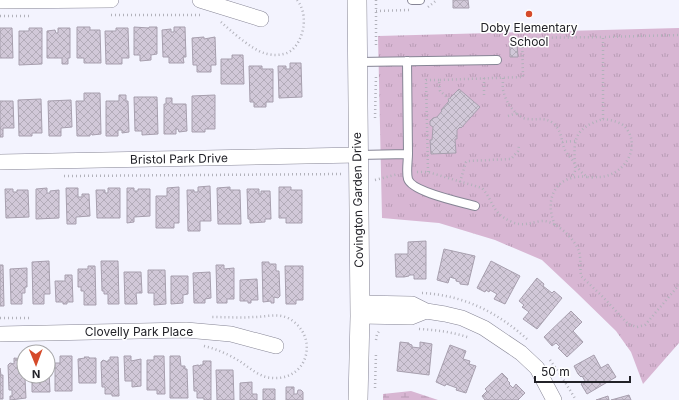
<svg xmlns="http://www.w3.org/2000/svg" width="679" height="400" viewBox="0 0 679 400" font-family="Inter,sans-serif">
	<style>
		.wetland { fill: url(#wetland-marsh) }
		.park { fill: url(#park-tufts) }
		.building { fill: url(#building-cross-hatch); stroke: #a79fae }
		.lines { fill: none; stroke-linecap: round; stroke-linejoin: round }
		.service-casing { stroke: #868595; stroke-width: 10 }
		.minor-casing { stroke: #868595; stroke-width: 16 }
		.tertiary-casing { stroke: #868595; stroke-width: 20 }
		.path { stroke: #b2b2bb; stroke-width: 2.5; stroke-dasharray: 1 3; stroke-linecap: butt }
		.service { stroke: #fff; stroke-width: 8 }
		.minor { stroke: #fff; stroke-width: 15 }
		.tertiary { stroke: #fff; stroke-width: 19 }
		.poi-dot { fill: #d54a2a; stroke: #fff; stroke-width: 1.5 }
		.labels { text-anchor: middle; stroke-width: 3; stroke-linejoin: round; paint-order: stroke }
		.poi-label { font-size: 12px; fill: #222228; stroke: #fff }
		.street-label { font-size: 12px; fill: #222228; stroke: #fff }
	</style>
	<defs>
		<pattern id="wetland-marsh" width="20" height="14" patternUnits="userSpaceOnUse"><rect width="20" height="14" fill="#d8b6d3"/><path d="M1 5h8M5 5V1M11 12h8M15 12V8" fill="none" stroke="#b99cb5"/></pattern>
		<pattern id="park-tufts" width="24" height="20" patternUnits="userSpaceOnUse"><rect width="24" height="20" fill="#d8b6d3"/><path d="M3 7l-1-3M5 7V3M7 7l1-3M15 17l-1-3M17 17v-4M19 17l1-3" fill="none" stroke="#b99cb5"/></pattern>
		<pattern id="building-cross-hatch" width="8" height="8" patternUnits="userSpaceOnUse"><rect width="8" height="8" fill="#d1c8d8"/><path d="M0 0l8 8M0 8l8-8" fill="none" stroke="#b3acb9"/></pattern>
	</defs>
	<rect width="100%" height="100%" fill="#f3f3fe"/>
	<path class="wetland" d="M411,391L438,400H383V394Z"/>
	<path class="park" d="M679,28V343L643,384L631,352L616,331L577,293L542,260L495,240L439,223L382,218L378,36Z"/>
	<path class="building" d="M453,0H468L469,8H453Z
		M77,27H90V30H100L101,63H84V58H77Z
		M134,27L149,28V27H157V54L151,55V60L140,61V55H134Z
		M174,27H185L186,57H183L184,63H169V57H163L162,30L171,29V32H174Z
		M0,28H12L13,58H0Z
		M29,28H42V64L19,65V31H29Z
		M58,28H70V58H68V64H62V58H47V31L55,30L56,33H58Z
		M116,28H128L129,58H122V64H106L105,31H116Z
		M204,37V39L215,37L216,65H211V72H197V65H193L192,38Z
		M510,44H517L518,57H510Z
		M232,55H243L244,84H221V59H232Z
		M290,63H301L302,97L279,98L278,66H286V69H290Z
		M249,66H262V69H273V102H266V107H254V102H250Z
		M459,89L480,107L461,128L460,127L457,130V139H455L456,153L431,154L430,140H432L433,127L430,125V121L433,118L437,117L442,111L441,110L449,101L448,100Z
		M84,93H100L101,134L92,135V134H90V136H77L76,101H84Z
		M119,95H126V101H128L129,132L122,133V130H118V136H106V101H119Z
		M215,95V129H205V132H192V96Z
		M134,97H157L158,134L142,135V131H135Z
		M166,98H172V104H186L187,131L179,132L178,129H176V134H164V104H166Z
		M41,99L42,133H32V136H19L18,100Z
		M71,100L72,127L61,128V136H49L48,101Z
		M0,101H13L14,128H3V137H0Z
		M210,186L211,221H200V231H188L187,190H194V192H198V187Z
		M179,187V223H174V228H156V196H167V188Z
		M230,187V190H240L241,224H218L217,188Z
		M279,187H291V190H302V223H286V218H279Z
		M47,188V193H50V191L59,190V218L36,219V189Z
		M66,188H78V197H82V194H89L90,216L76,217V224H67Z
		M108,188H120V218H97L96,190H105V193H108Z
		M127,188H134V191H138V189H150V216L134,217V222L127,223Z
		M5,189H13V192H17V190H28L29,217L6,218Z
		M247,189H259V194H261V191H270L271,219H265V222L250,223V219H248Z
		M426,241V279H414V275H409V276L404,277H396L395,254H408V242Z
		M444,249L475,256L468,285L460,284V282L456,281V279L450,277L448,283L437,280Z
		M49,261L50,294H44V304H33L32,262Z
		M101,261H118L119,304H108V294H104V291H102Z
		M491,261L520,276L505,304L494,299L497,294L490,290L489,292L486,290L485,292L477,288Z
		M262,262H269V264H276V271H279L280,296L278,298L274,297V303H271V301L263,302Z
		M0,265H3L4,306H0Z
		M216,265H224V269L234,268V299H227V303H217Z
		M88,266H95L96,305H84V291H81V287H78V269H88Z
		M285,266H303V300H296V304H286Z
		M27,268V287H25V293H22V304H11L10,269Z
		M148,270H165L166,304L154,305V293H148Z
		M124,272H141L142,293H136L137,304H125Z
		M210,272L211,298L205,299V303H194L193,273Z
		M65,275H72L73,302H67V304H63V302H56L55,281H65Z
		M171,276H188V294L183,295V303L171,304Z
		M537,278L544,284L543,286L552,293L554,291L562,298L537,329L523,319L529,312L522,307L524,305L519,301Z
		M257,279L258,300H251V303H248V301H240V280Z
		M571,311L582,322L573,331L583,342L567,357L558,348L560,347L556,343L552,346L544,337Z
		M400,342L409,343V344L412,345V347L420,348V342L432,344L429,375L397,371Z
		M450,345L466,351L463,359L470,361L469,364L476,366L466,393L456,390L457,388L446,384L445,386L436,382Z
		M594,355L601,368L608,364L616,377L587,394L581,384L585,381L582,376L581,377L578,374L574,366Z
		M60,356H72V391H55V363H60Z
		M124,356H131V361L141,359V386L132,387V381H125Z
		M154,356H164L165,394H157V390H147V360H154Z
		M170,356H180L181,366H185V369H187L188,398H170Z
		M84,357H89V358H96V383H79L78,359L85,358Z
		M110,357H118L119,396H112V394H105V387H102L101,362L103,360L108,362V360H110Z
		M14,358L24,359L26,398L10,400V396H12V390H9L8,365L10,363L14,364Z
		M203,361H211V400H204V398H197V391H194L193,366L198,365L200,366V365H203Z
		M0,368L1,375H3V399H0Z
		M48,370H49L50,392H32V376H48Z
		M216,370H233L234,400H217Z
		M502,373L508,379L507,380L510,383L509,384L513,388L516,384L525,393L518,400H485L482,396L487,391L485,389Z
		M252,382V394H257V400H240V383Z
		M286,387H294V394H297L298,390H301L303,392V400H286Z
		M263,389H275V400H263Z
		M629,395L631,400H611Z
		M608,396L609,400H596Z"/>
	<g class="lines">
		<defs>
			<path id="service" d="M412,0H420
				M358,62L497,60
				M408,154C408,161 406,172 408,179C412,192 461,202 475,206
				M358,155L408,154L407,61"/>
			<path id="minor" d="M200,0L261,19
				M0,1L111,0
				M0,162L358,155
				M359,303L412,304L426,311L445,314L462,318L484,328L521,353L537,368L554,400
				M360,316L411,317L426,311
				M0,334L186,330L231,334L276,346"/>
			<path id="tertiary" d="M357,0L360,316L358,400"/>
		</defs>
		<use href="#service" class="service-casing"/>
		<use href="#minor" class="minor-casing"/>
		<use href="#tertiary" class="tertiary-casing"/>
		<path class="path" d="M376,0V48
			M428,7L437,0
			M376,11L409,10
			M111,15H200
			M0,16H32
			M221,22C231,31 251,49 264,53C273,56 286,56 293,49C305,37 308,13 297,0
			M484,78V96
			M503,78C503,83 502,89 504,93C506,103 518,119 528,119C537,120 545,117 553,123C562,130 561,141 565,150C568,156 574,160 575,166C576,171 574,174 571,177
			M449,99L440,91L439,80L523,77L522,38L603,37
			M508,116L517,113
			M375,118L376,75
			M603,119C610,120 617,121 623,125C627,128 630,134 631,138C636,158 617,178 597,177C595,177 590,178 588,177C583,175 578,168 575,164C573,137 576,128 603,119Z
			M603,119V37L679,35
			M562,142L575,141
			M417,172H428L482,188C494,201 491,213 512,222C523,227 531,222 542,221C555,220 575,239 579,251C581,258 580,268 581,276L602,296L628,324L637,327L645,325L679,285
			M428,172L426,80H439
			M64,176L343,174
			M375,180L398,174
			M460,182L466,162L468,161L511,159L518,151L519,146
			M555,225C543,198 557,173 588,177
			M422,293C463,295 497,312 527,339
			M0,318H32
			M419,329C437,330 453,332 470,338
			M376,340L377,334L380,330
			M204,346C217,349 230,355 241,362C251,369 261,378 273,378C310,380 319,334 288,318C277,313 265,317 254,317C240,318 226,317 211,317
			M550,360L560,374L576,400
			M375,388L376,353"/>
		<use href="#service" class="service"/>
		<use href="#minor" class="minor"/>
		<use href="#tertiary" class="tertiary"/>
	</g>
	<circle class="poi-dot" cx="529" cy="14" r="4"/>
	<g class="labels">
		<g class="poi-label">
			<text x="529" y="32">Doby Elementary<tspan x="529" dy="14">School</tspan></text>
		</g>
		<g class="street-label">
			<text transform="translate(179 159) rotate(-1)" y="4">Bristol Park Drive</text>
			<text transform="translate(358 200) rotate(-91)" y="4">Covington Garden Drive</text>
			<text x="139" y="336">Clovelly Park Place</text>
		</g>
	</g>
	<g transform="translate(36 364) rotate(179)"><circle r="19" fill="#ffffff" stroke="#a7a7a9"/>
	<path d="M0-3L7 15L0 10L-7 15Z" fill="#d54a2a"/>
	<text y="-6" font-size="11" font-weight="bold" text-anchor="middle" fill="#222228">N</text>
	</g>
	<path d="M535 376v6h95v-6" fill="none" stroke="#222228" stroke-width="2"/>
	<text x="541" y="376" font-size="12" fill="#222228" stroke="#ffffff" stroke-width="3" paint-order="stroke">50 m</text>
</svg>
